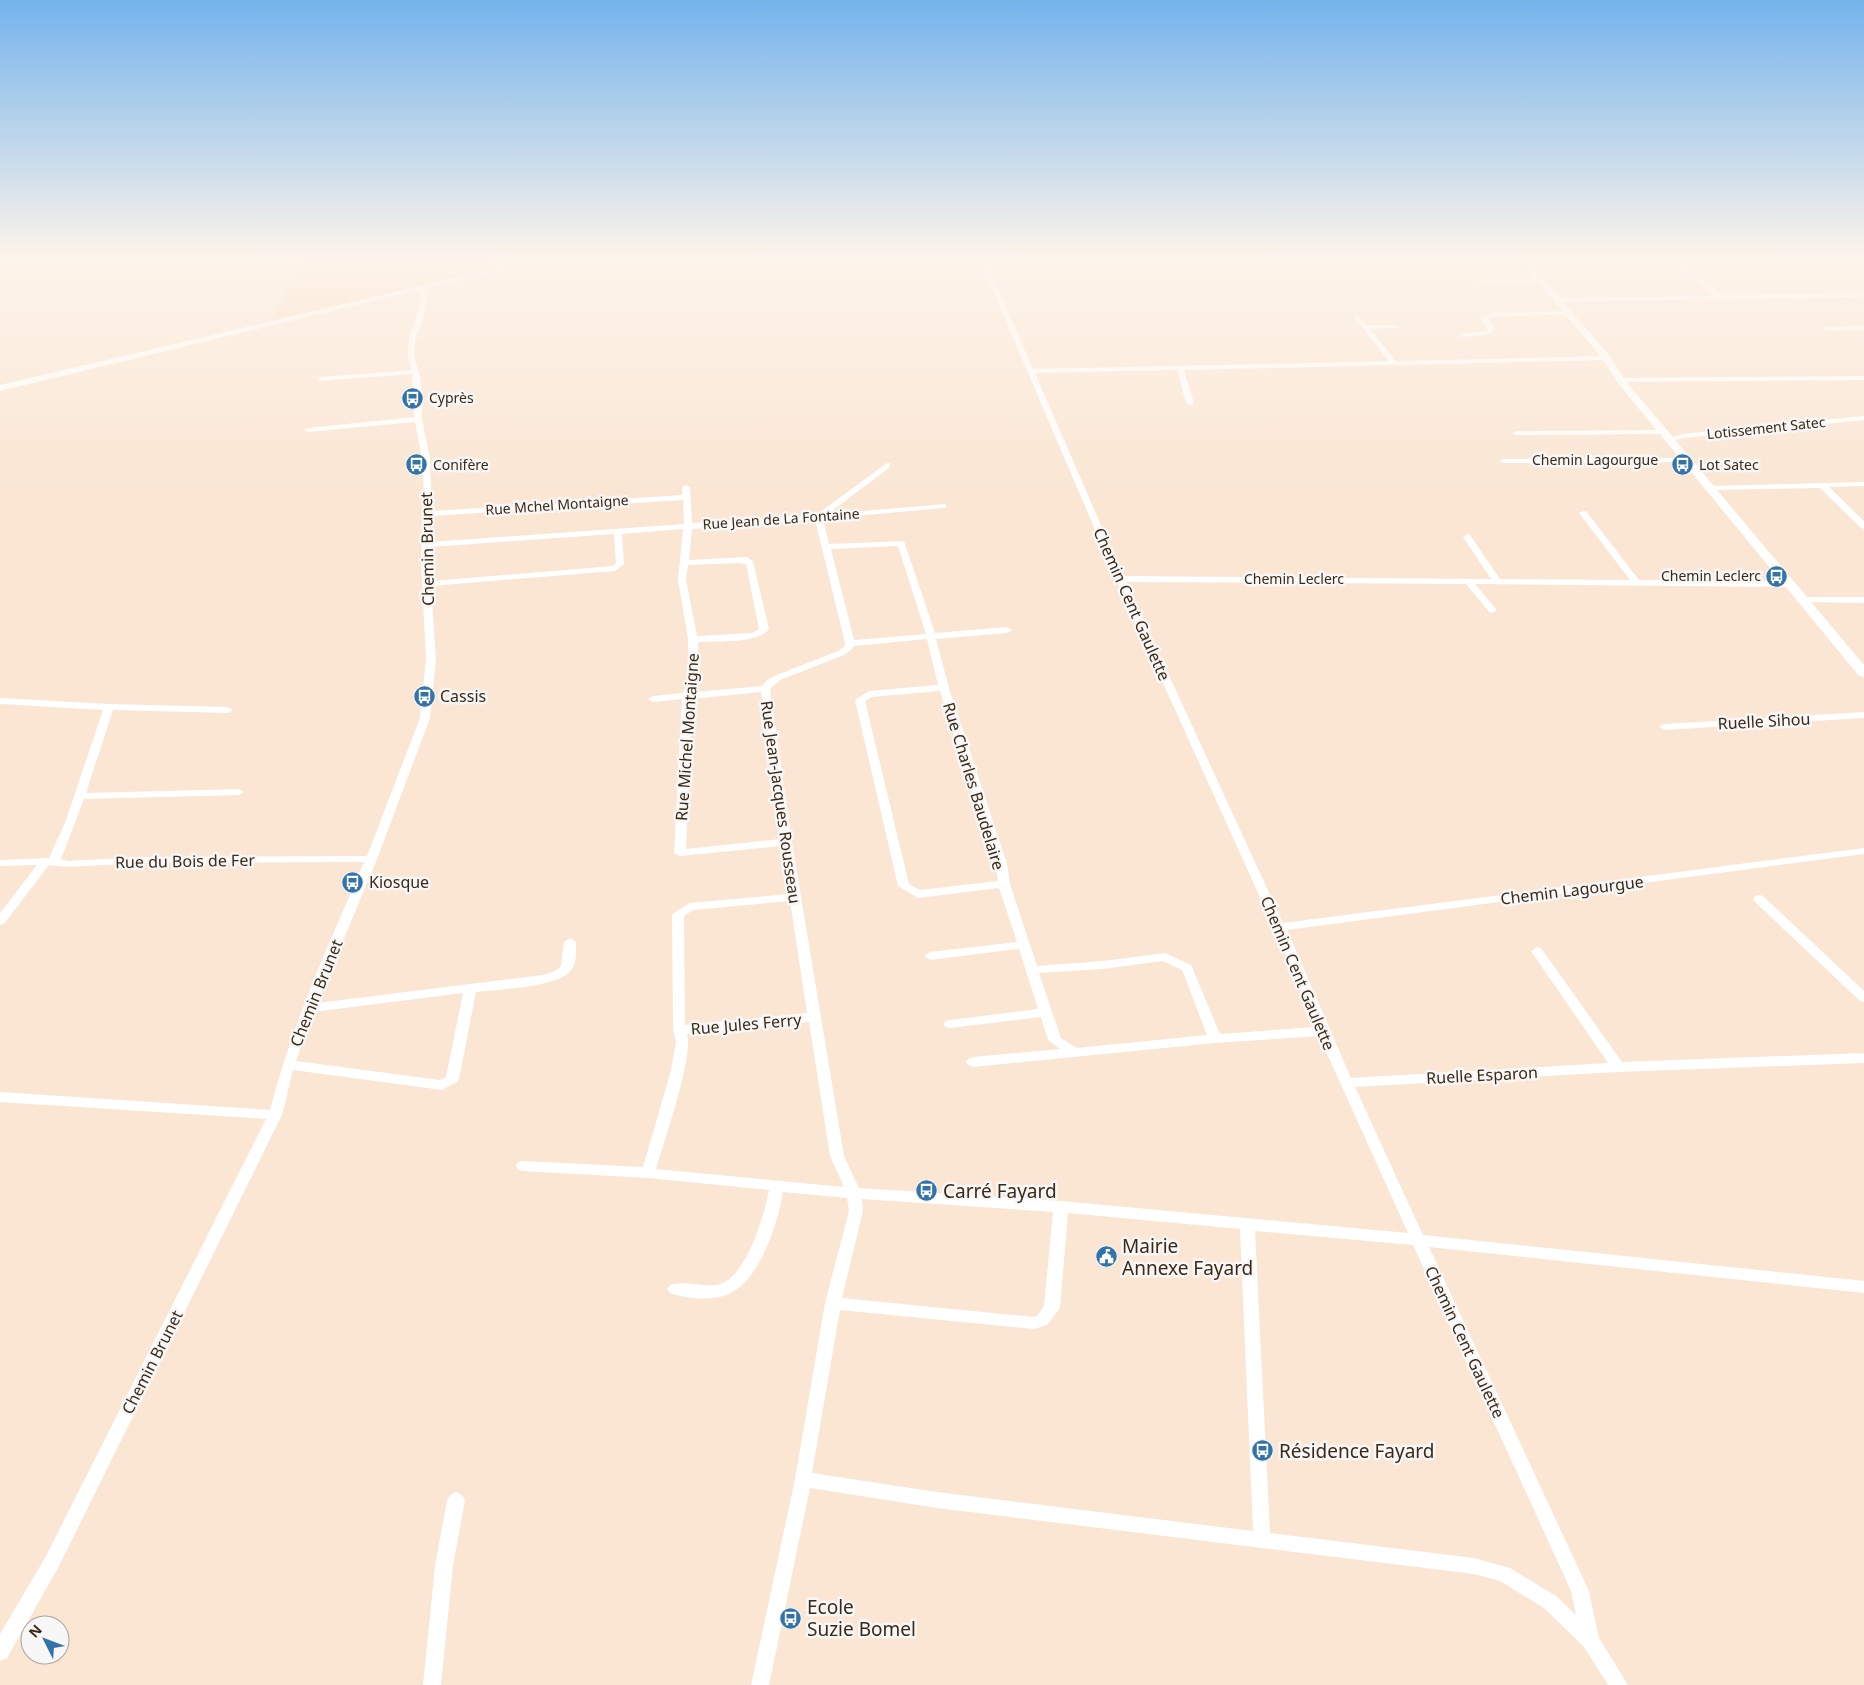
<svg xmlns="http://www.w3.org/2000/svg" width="1864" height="1685" viewBox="0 0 1864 1685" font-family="'Noto Sans',sans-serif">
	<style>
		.built { fill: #f9d9b8 }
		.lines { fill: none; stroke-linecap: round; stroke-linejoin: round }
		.street { fill: #fff; fill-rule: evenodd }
		.secondary { fill: #fff; fill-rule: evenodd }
		.labels { text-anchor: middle; stroke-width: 5; stroke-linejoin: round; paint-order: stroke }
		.far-poi-label { font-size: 14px; fill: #3b2915; stroke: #f7f7f7; text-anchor: start }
		.far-street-label { font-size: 14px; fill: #3b2915; stroke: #f7f7f7 }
		.street-label { font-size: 16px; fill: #3b2915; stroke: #f7f7f7 }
		.poi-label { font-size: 16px; fill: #3b2915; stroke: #f7f7f7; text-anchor: start }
		.near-poi-label { font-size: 19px; fill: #3b2915; stroke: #f7f7f7; text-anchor: start }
	</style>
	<rect width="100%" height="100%" fill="#fae6d3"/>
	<path class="built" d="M301,258H489L495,268L273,320Z"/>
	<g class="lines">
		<path class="street" d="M979,258H985L1033,369L1389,361L1354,317L1357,315L1367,325H1398L1399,326L1396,328L1370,329L1396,361L1607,356L1610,358L1607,360L1184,370L1194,403L1190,405L1186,403L1177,370L1035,373L1123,576L1491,579L1463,537L1467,534L1470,535L1500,579L1630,580L1579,513L1583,511H1586L1639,580L1790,581L1794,584L1790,587L1475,584L1497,610L1492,613L1489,612L1466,584L1126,582L1283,923L1864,848V854L1287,930L1351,1078L1608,1063L1531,951L1537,947L1541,948L1622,1062L1864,1053V1063L1618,1072L1355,1087L1423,1235L1864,1281V1293L1429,1247L1589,1591L1599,1638L1628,1685H1608L1584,1647L1544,1608L1500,1581L1474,1574L937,1508L810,1488L769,1685H751L795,1479L825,1303L849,1211L847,1198L783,1192C778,1223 761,1277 731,1293C714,1302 687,1299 670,1293L667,1289L670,1285C684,1280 701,1287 716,1285C746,1281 764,1215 769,1190L648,1178L523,1171L518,1170L516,1166L518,1162L523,1161L643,1167L671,1070L676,1042L673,1030L672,914L690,903L789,894L781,846L680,856L674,853L682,699L653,702L648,699L653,696L683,693L688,681V639L678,580L683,529L622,534L624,564L615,571L431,586L436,659L430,718L377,859L317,1003L543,975L555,971L561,966L564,942L570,938L576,942C576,951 577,961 572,969C560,988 498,989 476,992L459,1079L457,1082L442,1090L293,1070L282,1115L58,1568L7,1658L0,1661V1634L46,1556L266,1119L0,1102V1092L270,1110C292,1024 329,944 364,862L142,863L67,867L49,865L4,924L0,925V913L37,865L0,866V860L49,858L66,820L103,710L0,704V698L109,704L228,707L233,710L228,713L113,710L86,793L239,789L244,792L239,795L84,799L61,859L67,861L142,857L367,856L420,718L426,659L421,561L424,493L422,459L415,422L308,432L304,430L308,428L414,417L412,374L321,381L317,379L321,377L411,370C410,365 408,360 408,355C407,331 423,309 420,286H424L428,291L423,318L415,342L414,356L421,379L422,419L430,459L432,511L682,495V487L686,485L690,487L692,523L816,515L887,463H890V467L828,514L946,504V508H943L823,519L829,544L904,541L935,633L1007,627L1012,630L1007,633L936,639L949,688L1007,864L1010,884L1037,966L1103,961L1165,953L1191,965L1220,1034L1316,1027L1281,944L1116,579ZM683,500L684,524L430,542L432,516ZM815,520L845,643L844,647L838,651L774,676L766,681L762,686L694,692L698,681V642C716,641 758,644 769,629L753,561L747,557L689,560L692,529ZM614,534L616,563L613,566L431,581L430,547ZM898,546L926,634L854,640L831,549ZM739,563L746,564L759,629L752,633L697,636L686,580L688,565ZM927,639L938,685L869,691L855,700L898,886L918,898L999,888L1017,942L930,952L924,956L930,960L1019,949L1038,1009L950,1020L945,1021L944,1024L945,1027L950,1028L1041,1017L1048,1040L1060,1049L973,1057L968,1059L966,1062L968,1065L973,1067L1215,1043L1319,1036L1408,1233L1061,1201L859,1188L844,1156L792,842L770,689L780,680L844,655L851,650L854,646ZM940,691L995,864L998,881L920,890L909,884L865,701L872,697ZM761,692L780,839L686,849L692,699ZM790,901L807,1013L685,1025L684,916L693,910ZM1163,961L1182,970L1207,1035L1077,1048L1061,1038L1039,973L1103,969ZM463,993L446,1077L440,1080L296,1061L313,1012ZM809,1022L830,1156L844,1187L656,1169C664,1141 694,1056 687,1034ZM862,1199L1053,1212L1044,1306L1037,1316L1034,1317L842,1298L863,1211ZM1068,1213L1240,1229L1253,1531L937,1492L812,1473L840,1310L1034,1329L1047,1325L1060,1308ZM1255,1231L1413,1245L1571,1591L1576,1615L1556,1596L1510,1568L1474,1558L1270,1533Z
			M1671,258H1677L1722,295L1864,293V297L1556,302L1553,300L1556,298L1714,296Z
			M1479,278L1542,279L1545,281L1542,283L1477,281V279Z
			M1567,311L1569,312V314L1492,317L1488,319L1494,328L1491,334L1463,337L1460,335L1463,333L1486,331L1488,328L1481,319L1490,313Z
			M1864,326V330L1826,331L1823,329L1826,327Z
			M1864,376V380L1620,382L1616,380L1620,378Z
			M1864,416V420L1683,438L1668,442L1664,440L1682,434Z
			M1663,430H1666V434L1516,435L1512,433L1516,431Z
			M1686,458H1689V462L1504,463L1500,461L1504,459Z
			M1864,482V486L1829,487L1864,521V529L1861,528L1820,488L1711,490L1707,488L1711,486Z
			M1802,597H1864V603L1799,602L1797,600Z
			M1864,712V718L1664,730L1659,727L1664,724Z
			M1759,895L1763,896L1864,991V1002L1860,1001L1755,902L1753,899L1755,896Z
			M456,1492L462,1495L465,1500L453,1566L441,1685H423L435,1566L447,1500L450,1495Z"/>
		<path class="secondary" d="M539,258H552L0,391V385Z
			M1517,258H1525L1610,356L1624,379L1864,665V677L1859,676L1617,382L1603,359Z"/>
	</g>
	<linearGradient id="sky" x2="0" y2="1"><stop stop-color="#74b3ec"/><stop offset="0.52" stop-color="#fdf4eb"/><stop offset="1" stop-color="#fdf4eb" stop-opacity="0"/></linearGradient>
	<rect width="1864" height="494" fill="url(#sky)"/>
	<defs>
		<symbol id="bus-disc" viewBox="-11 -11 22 22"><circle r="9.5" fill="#3273aa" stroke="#f7f7f7"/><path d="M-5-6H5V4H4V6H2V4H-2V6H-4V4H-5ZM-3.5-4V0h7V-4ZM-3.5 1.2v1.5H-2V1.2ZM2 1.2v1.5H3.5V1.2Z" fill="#fff"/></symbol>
		<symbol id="civic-disc" viewBox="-11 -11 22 22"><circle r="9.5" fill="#3273aa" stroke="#f7f7f7"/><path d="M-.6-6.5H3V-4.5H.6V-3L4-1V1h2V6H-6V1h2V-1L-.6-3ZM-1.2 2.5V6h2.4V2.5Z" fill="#fff"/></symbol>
	</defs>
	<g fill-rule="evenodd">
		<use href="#bus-disc" x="400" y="386" width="25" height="25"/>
		<use href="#bus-disc" x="404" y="452" width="25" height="25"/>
		<use href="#bus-disc" x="1670" y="452" width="25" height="25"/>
		<use href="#bus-disc" x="1764" y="564" width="25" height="25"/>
		<use href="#bus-disc" x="412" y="684" width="25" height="25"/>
		<use href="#bus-disc" x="340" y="870" width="25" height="25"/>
		<use href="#bus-disc" x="914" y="1178" width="25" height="25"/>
		<use href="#civic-disc" x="1094" y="1244" width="25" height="25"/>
		<use href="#bus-disc" x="1250" y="1438" width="25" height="25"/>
		<use href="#bus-disc" x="778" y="1606" width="25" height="25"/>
	</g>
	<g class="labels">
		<g class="far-poi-label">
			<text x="429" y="403">Cyprès</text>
			<text x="433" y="470">Conifère</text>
			<text x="1699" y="470">Lot Satec</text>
			<text x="1761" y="581" text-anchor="end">Chemin Leclerc</text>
		</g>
		<g class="far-street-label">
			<text transform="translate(1766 428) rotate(-6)" y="5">Lotissement Satec</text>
			<text x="1595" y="465">Chemin Lagourgue</text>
			<text transform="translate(557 505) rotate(-4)" y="5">Rue Mchel Montaigne</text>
			<text transform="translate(781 519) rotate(-4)" y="5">Rue Jean de La Fontaine</text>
			<text x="1294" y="584">Chemin Leclerc</text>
		</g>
		<g class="street-label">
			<text transform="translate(427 549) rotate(-91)" y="6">Chemin Brunet</text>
			<text transform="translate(1132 604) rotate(66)" y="6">Chemin Cent Gaulette</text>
			<text transform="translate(1764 721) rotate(-3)" y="6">Ruelle Sihou</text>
			<text transform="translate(687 737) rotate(-86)" y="6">Rue Michel Montaigne</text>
			<text transform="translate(974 786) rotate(73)" y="6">Rue Charles Baudelaire</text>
			<text transform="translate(781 802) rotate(82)" y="6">Rue Jean-Jacques Rousseau</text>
			<text transform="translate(185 861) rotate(-1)" y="6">Rue du Bois de Fer</text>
			<text transform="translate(1572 890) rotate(-7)" y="6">Chemin Lagourgue</text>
			<text transform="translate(1298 973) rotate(67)" y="6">Chemin Cent Gaulette</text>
			<text transform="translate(316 993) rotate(-68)" y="6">Chemin Brunet</text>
			<text transform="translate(746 1024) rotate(-5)" y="6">Rue Jules Ferry</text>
			<text transform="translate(1482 1075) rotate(-3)" y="6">Ruelle Esparon</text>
			<text transform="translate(1465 1342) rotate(65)" y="6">Chemin Cent Gaulette</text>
			<text transform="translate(152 1362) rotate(-63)" y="6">Chemin Brunet</text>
		</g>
		<g class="poi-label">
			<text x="440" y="702">Cassis</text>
			<text x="369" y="888">Kiosque</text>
		</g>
		<g class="near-poi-label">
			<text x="943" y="1198">Carré Fayard</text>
			<text x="1122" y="1253">Mairie<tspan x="1122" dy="22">Annexe Fayard</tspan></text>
			<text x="1279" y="1458">Résidence Fayard</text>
			<text x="807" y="1614">Ecole<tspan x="807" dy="22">Suzie Bomel</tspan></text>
		</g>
	</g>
	<g transform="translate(45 1640) rotate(312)"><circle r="24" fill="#f7f7f7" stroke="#aca59d"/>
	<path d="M0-4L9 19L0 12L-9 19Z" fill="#3273aa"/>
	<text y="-8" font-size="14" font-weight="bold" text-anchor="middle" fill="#3b2915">N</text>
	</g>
</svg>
